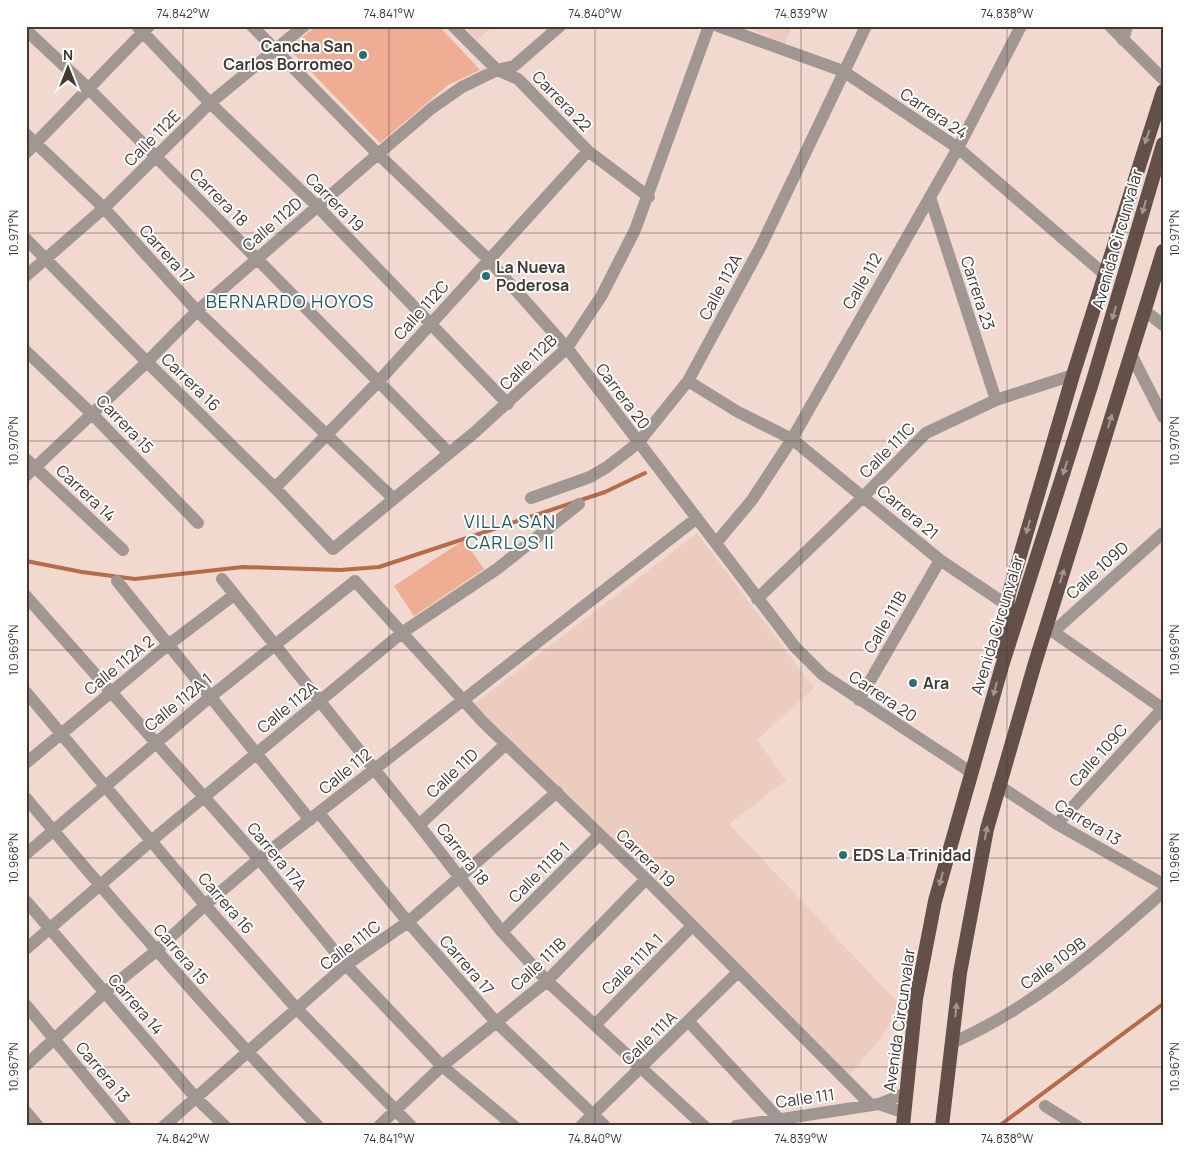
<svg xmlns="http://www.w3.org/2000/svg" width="1189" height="1152" viewBox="0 0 1189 1152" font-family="Manrope,sans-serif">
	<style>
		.built { fill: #ebccbf }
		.green { fill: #efae93 }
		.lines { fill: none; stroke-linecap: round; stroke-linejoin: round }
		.stream { stroke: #b76b49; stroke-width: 4 }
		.minor { stroke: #a19792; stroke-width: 12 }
		.tertiary { stroke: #a19792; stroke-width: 12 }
		.trunk { stroke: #635049; stroke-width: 14 }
		.oneway { fill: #a19692 }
		.ticks { fill: none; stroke: #413834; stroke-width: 1; stroke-opacity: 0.45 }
		.poi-dot { fill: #267175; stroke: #fff; stroke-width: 2 }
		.labels { text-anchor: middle; stroke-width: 4; stroke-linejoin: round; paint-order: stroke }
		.poi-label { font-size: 16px; font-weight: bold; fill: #413834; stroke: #fff; text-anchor: start }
		.street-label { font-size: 16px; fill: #413834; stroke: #fff }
		.neighbourhood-label { font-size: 18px; letter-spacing: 1px; fill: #205a5e; stroke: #fff }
		.neatline { fill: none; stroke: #413834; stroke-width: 2 }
		.ticks-label { font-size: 12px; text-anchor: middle; fill: #413834 }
	</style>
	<rect width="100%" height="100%" fill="#f1d9cf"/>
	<path class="built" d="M465,26H493L477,40Z
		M744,26H792L785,44Z
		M697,533L814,688L757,740L786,780L729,824L900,1005L883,1035L849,1076L474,704Z"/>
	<path class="green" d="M317,26H439L480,70L448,85L380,143L288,48Z
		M464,540L484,569L414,616L394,586Z"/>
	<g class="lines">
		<path class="stream" d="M26,561L82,572L135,579L243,567L340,570L379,567L605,492L645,473
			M999,1126L1163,1004"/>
		<path class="minor" d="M137,26L210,103L317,206L508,404
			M252,26L378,154L488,259L567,348L795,647L823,675L972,773
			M453,26L497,70L518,79L588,151L649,197
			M718,26L843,71L958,148L1103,273
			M26,30L89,89L449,453
			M1123,40L1127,26
			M26,134L104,208L197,311L394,499
			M26,153L149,26
			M930,197L996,400
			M26,239L147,362L275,488L333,549L475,432L567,348L602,295L635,230L709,26
			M26,276L104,208L210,103L304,26
			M1144,310L1163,325
			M26,351L93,415L198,523
			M1131,354L1163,417
			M688,381L738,412L792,439L940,560L1007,605
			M26,459L123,550
			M26,476L147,362L197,311L378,154L432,108L462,87L497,70L514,66L560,26
			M275,488L378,382L588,151
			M531,498L590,477L607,467L638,443L688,381L761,246L866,26
			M716,543L752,500L792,439L958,148L1021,26
			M222,579L419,825L502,932L547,981L704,1126
			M117,581L310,820
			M26,596L259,859L346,965L442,1066L514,1126
			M757,599L864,496L926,433L996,400L1073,375
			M1048,628L1162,708
			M1053,632L1163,533
			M26,692L205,905L297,1009L411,1126
			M859,700L940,560
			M26,763L168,645L234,595
			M26,798C120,910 216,1021 318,1126
			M319,813L408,922L496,1022L605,1126
			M1057,824L1163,708
			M419,825L506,744
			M26,854L210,697L355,581L483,722L646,879L871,1105
			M26,901L196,1098L225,1126
			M502,932L599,835
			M26,949L151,841L403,632L497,569L579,504
			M26,1005L126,1126
			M689,1022L778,1118
			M595,1025L692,926
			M952,1043C1035,1006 1096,952 1163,892
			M26,1065L104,993L156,951L205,905L259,859L697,518
			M879,1104L905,1113
			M1045,1106L1077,1126
			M26,1112L38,1126
			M164,1126L346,965L408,922L557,792
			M379,1126L442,1066L547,981L646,879
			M581,1126L738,972
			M736,1126L879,1104L906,1093"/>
		<path class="tertiary" d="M1110,26L1163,79
			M998,785L1057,824L1163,884"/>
		<path class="trunk" d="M999,652L1009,593L1073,375L1163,91
			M903,1126L916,999L935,901L1002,666L1093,380L1163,144
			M942,1126L960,973L987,829L1035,663L1163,251"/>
	</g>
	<defs><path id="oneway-solid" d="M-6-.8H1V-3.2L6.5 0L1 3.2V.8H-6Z" transform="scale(1.25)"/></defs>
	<g class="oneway">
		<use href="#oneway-solid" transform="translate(1147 137) rotate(109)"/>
		<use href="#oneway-solid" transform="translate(1144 207) rotate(106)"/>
		<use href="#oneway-solid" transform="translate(1114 313) rotate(107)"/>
		<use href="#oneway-solid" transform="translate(1110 421) rotate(-73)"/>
		<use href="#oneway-solid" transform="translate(1065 468) rotate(108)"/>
		<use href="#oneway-solid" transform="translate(1028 527) rotate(106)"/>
		<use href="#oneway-solid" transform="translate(1062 576) rotate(-73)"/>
		<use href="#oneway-solid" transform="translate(995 689) rotate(105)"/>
		<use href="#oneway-solid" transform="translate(986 833) rotate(-80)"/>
		<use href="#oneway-solid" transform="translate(941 879) rotate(105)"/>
		<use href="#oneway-solid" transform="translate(956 1010) rotate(-84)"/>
	</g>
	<path class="ticks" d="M183,26V1126M389,26V1126M595,26V1126M801,26V1126M1007,26V1126M26,233H1163M26,441H1163M26,650H1163M26,858H1163M26,1067H1163"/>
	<g class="poi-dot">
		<circle cx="363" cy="55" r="5"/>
		<circle cx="486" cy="276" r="5"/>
		<circle cx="913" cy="683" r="5"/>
		<circle cx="843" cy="855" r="5"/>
	</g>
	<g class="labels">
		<g class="poi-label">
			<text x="353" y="52" text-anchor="end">Cancha San<tspan x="353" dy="18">Carlos Borromeo</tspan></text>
			<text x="496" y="273">La Nueva<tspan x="496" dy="18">Poderosa</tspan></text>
			<text x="923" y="689">Ara</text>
			<text x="853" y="861">EDS La Trinidad</text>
		</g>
		<g class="street-label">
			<text transform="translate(562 101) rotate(46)" y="6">Carrera 22</text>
			<text transform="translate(934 113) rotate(34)" y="6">Carrera 24</text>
			<text transform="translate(152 138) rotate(-45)" y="6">Calle 112E</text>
			<text transform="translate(219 197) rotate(45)" y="6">Carrera 18</text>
			<text transform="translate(335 202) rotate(45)" y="6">Carrera 19</text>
			<text transform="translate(272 224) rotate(-41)" y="6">Calle 112D</text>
			<text transform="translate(1117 239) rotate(-74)" y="6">Avenida Circunvalar</text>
			<text transform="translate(167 254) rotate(48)" y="6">Carrera 17</text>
			<text transform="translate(862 281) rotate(-60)" y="6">Calle 112</text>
			<text transform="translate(720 287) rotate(-62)" y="6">Calle 112A</text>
			<text transform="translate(978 293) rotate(72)" y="6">Carrera 23</text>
			<text transform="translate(421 310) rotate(-48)" y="6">Calle 112C</text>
			<text transform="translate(528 362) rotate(-44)" y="6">Calle 112B</text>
			<text transform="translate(191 382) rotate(44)" y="6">Carrera 16</text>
			<text transform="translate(623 396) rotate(53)" y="6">Carrera 20</text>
			<text transform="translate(125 424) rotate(46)" y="6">Carrera 15</text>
			<text transform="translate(887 450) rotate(-45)" y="6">Calle 111C</text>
			<text transform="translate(86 493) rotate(43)" y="6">Carrera 14</text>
			<text transform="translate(908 512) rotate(40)" y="6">Carrera 21</text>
			<text transform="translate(1097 570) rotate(-42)" y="6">Calle 109D</text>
			<text transform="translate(885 622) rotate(-60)" y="6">Calle 111B</text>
			<text transform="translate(997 625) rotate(-73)" y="6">Avenida Circunvalar</text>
			<text transform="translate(119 665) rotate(-39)" y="6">Calle 112A 2</text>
			<text transform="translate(883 696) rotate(34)" y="6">Carrera 20</text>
			<text transform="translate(178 702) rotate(-39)" y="6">Calle 112A 1</text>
			<text transform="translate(287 707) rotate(-39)" y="6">Calle 112A</text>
			<text transform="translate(1098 755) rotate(-48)" y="6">Calle 109C</text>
			<text transform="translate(345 771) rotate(-39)" y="6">Calle 112</text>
			<text transform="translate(452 773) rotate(-43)" y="6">Calle 11D</text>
			<text transform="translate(1088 822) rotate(31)" y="6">Carrera 13</text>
			<text transform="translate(463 854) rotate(52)" y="6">Carrera 18</text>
			<text transform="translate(277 856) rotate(50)" y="6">Carrera 17A</text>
			<text transform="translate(646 858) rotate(44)" y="6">Carrera 19</text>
			<text transform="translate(539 872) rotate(-45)" y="6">Calle 111B 1</text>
			<text transform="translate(226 903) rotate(49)" y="6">Carrera 16</text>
			<text transform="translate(350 945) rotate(-37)" y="6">Calle 111C</text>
			<text transform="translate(181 954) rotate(49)" y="6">Carrera 15</text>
			<text transform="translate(1053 963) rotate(-36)" y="6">Calle 109B</text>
			<text transform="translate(538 964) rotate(-43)" y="6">Calle 111B</text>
			<text transform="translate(632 964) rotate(-45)" y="6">Calle 111A 1</text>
			<text transform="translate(467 965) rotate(49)" y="6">Carrera 17</text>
			<text transform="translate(136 1004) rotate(49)" y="6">Carrera 14</text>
			<text transform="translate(899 1020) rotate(-82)" y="6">Avenida Circunvalar</text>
			<text transform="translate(649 1038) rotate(-44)" y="6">Calle 111A</text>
			<text transform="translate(103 1072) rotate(50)" y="6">Carrera 13</text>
			<text transform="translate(805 1098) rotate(-8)" y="6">Calle 111</text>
		</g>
		<g class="neighbourhood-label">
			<text x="290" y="308">BERNARDO HOYOS</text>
			<text x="510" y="528">VILLA SAN<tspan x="510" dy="21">CARLOS II</tspan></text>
		</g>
	</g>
	<rect width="1189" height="1152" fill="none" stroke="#ffffff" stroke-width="55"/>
	<g transform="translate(68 68)" stroke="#ffffff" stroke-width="4" paint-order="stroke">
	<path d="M0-4L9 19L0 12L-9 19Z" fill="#413834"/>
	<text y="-8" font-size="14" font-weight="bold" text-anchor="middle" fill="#413834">N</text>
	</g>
	<rect x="28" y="28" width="1134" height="1096" class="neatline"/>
	<g class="ticks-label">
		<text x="183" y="18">74.842°W</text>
		<text x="389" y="18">74.841°W</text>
		<text x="595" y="18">74.840°W</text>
		<text x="801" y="18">74.839°W</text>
		<text x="1007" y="18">74.838°W</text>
		<text transform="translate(14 233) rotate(-90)" y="4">10.971°N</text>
		<text transform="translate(1175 233) rotate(-90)" y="4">10.971°N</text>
		<text transform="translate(14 441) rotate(-90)" y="4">10.970°N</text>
		<text transform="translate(1175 441) rotate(-90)" y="4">10.970°N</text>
		<text transform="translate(14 650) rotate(-90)" y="4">10.969°N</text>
		<text transform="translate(1175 650) rotate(-90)" y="4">10.969°N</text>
		<text transform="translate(14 858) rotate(-90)" y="4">10.968°N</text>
		<text transform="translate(1175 858) rotate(-90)" y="4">10.968°N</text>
		<text transform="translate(14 1067) rotate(-90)" y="4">10.967°N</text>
		<text transform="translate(1175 1067) rotate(-90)" y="4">10.967°N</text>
		<text x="183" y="1143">74.842°W</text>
		<text x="389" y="1143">74.841°W</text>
		<text x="595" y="1143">74.840°W</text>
		<text x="801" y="1143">74.839°W</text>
		<text x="1007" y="1143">74.838°W</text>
	</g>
</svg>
